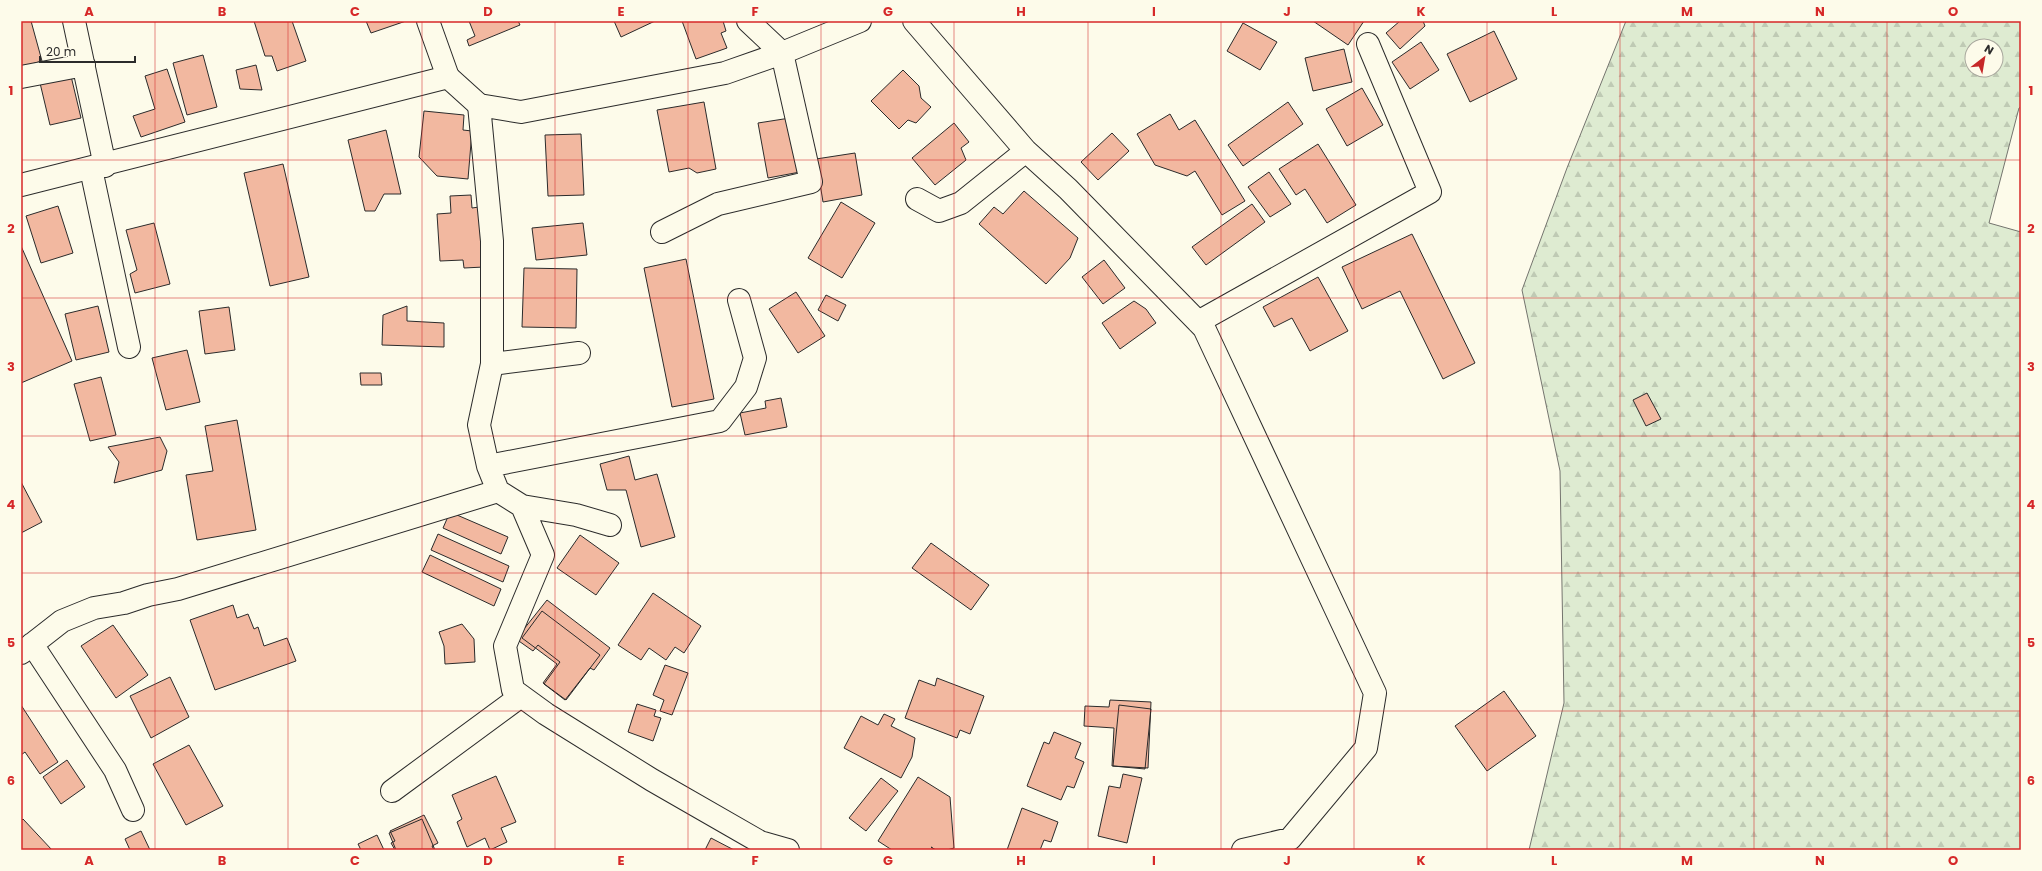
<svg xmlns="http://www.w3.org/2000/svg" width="2042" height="871" viewBox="0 0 2042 871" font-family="Poppins,sans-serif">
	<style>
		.forest { fill: url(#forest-firs); stroke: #74746e; fill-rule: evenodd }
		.building { fill: #f2b8a0; stroke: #2b2b2b }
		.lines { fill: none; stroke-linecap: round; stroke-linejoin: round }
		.street-casing { stroke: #2b2b2b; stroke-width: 24 }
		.secondary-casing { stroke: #2b2b2b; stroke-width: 24 }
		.street { stroke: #fdfbea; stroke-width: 22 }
		.secondary { stroke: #fdfbea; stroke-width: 22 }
		.grid { fill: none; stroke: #d62828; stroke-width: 1; stroke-opacity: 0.55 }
		.neatline { fill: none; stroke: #d62828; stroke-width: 1.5 }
		.grid-label { font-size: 13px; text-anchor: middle; font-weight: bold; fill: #d62828 }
	</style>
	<defs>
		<pattern id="forest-firs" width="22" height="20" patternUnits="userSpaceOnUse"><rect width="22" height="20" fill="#deebd1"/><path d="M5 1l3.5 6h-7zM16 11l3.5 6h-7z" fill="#bfcab4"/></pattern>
	</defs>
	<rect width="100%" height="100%" fill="#fdfbea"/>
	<path class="forest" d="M1626,21H2021V107L2019,108L1989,223L2021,232V850H1529L1564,703L1560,471L1522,290L1567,168ZM1972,46H1996V70H1972Z"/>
	<path class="building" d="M21,21H31L42,61L21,67Z
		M254,21H292L306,61L277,71L272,56H265Z
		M366,21H406L371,33Z
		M469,21H518L520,25L469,46L467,40L475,36Z
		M614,21H655L621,37Z
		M682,21H723L726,31L721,33L727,48L696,59Z
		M1313,21H1364L1348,45Z
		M1400,21H1423L1425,26L1400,49L1386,33Z
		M1243,23L1277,42L1260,70L1227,51Z
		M1494,31L1517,79L1470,102L1447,54Z
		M1421,42L1439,70L1410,89L1392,62Z
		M1344,49L1352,82L1313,91L1305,58Z
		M203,55L217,107L187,115L173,63Z
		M256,65L262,90L240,89L236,70Z
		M167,69L185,122L141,137L133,116L155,109L145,76Z
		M903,70L919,86L921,98L931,107L916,123L908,120L899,129L871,101Z
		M71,76L81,118L50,125L40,83Z
		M1362,88L1383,125L1347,146L1326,109Z
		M704,102L716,169L697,173L689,168L669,172L657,110Z
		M1288,102L1303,124L1243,166L1228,145Z
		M424,111L464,115L463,130L472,131L468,179L437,176L419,157Z
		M1170,114L1179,130L1195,120L1245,201L1222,215L1195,171L1187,176L1155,165L1137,134Z
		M790,118L800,172L768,178L758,123Z
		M954,123L969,142L961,148L966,160L935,185L912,158Z
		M386,130L401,194H384L375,211H365L348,140Z
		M1112,133L1129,151L1098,180L1081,162Z
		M581,134L584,195L548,196L545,135Z
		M1318,144L1356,205L1327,223L1305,189L1296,195L1279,169Z
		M855,153L862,195L823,202L816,159Z
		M283,164L309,277L270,286L244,173Z
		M1269,172L1291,204L1270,217L1248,187Z
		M1024,191L1078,238L1070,258L1046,284L979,224L994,207L1003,214Z
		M471,195L472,208L479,207L484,267L464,268L463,260L440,261L437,214L451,213L450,196Z
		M841,202L875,223L842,278L808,258Z
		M1252,204L1265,222L1206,265L1192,247Z
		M58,206L73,253L41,263L26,216Z
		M154,223L170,284L135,293L130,274L137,270L126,230Z
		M583,223L587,255L536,260L532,228Z
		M1412,234L1475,363L1443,379L1400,291L1362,309L1342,267Z
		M21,246L72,361L21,383Z
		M686,259L714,399L672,407L644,268Z
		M1104,260L1125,288L1103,304L1082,277Z
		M524,268L577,269L576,328L522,327Z
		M1318,277L1348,331L1310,351L1292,318L1274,327L1263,307Z
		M796,292L825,336L798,353L769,309Z
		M826,295L846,305L838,321L818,310Z
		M1134,301L1146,309L1156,323L1120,349L1102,323Z
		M98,306L109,352L76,360L65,314Z
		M407,306V321L444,323V347L382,345L383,315Z
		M229,307L235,350L205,354L199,311Z
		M187,350L200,402L166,410L152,358Z
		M360,373H381L382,385H361Z
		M101,377L116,435L90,441L74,384Z
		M1647,393L1661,419L1646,426L1633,400Z
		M781,398L787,427L745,435L740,413L766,408L765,401Z
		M237,420L256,530L197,540L186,475L213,471L205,426Z
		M160,437L167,451L162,470L114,483L119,462L108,447Z
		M629,456L635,480L657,474L675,537L641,547L626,490H607L600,464Z
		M21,482L42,522L21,533Z
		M450,512L508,537L501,554L443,528Z
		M438,534L509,566L503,582L431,550Z
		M580,535L619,563L596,595L557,568Z
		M931,543L989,585L971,610L912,568Z
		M430,555L501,589L494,606L422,572Z
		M653,593L701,626L684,653L675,647L666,660L649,648L641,660L618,645Z
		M547,600L610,648L594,670L590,668L565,700L544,684L560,662L538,645L533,651L516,639Z
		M233,605L237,618L248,614L254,629L258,627L264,646L287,638L296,661L215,690L190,620Z
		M542,611L600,655L566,700L543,683L557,664L522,638Z
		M462,624L474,639L475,662L445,664L444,646L439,632Z
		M113,625L148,675L116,698L81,646Z
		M665,665L688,673L672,715L660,711L664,700L653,695Z
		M170,677L189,717L151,738L130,696Z
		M937,678L984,696L970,734L960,730L957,738L905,718L919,680L935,686Z
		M1504,691L1536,736L1487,771L1455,726Z
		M1110,700L1151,702L1148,768L1112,766L1114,728L1084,726L1085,706L1109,707Z
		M637,704L656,710L654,716L661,718L653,741L628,732Z
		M21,705L58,762L40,774L25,752L21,755Z
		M1119,705L1151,709L1145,769L1113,766Z
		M884,714L895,719L891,726L915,738L912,757L901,778L844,748L861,716L878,725Z
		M1054,732L1081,743L1075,758L1084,762L1074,788L1067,786L1061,800L1027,786L1044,742L1049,744Z
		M189,745L223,806L186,825L153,764Z
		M67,760L85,787L61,804L43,777Z
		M1123,774L1142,778L1127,843L1098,836L1109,786L1120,788Z
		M496,776L516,822L501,828L507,842L490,850L485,838L467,847L457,822L462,819L452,795Z
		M918,777L950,797L954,848L947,850H936L931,847L935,850H892L878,841Z
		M881,778L898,791L866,831L849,818Z
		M1022,808L1058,822L1051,842L1044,840L1040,850H1007Z
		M424,815L438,843L432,846L434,850H395L391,843L395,841L390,831Z
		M23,819L52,850H21V821Z
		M422,819L435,850H396L389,833Z
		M141,831L150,850H130L125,839Z
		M377,835L384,850H361L358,844Z
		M711,838L734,850H705Z"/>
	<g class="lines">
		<defs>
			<path id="street" d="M74,21L105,166
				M428,21L448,77
				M914,21L1026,151L1068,189L1204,328L1375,693L1366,748L1290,839L1243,850
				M21,77L84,65
				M91,169L129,347
				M917,199L939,211L961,203L1026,151
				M662,232L718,204L811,182L782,53L748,21
				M1198,322L1430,192L1368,44
				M492,364L579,353
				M488,466L720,421L746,387L755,358L739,300
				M498,491L522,506L543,555L505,646L513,690L546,714L652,780L760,842L788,850
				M522,506L576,515L610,525
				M32,644L115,770L133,810
				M21,653L62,621L94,608L124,603L148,595L178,589L498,491L488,466L479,425L492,364V241L479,105L521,112L725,73L782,53L860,21
				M392,791L521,696"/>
			<path id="secondary" d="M21,185L448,77L479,105"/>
		</defs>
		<use href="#street" class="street-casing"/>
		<use href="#secondary" class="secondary-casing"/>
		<use href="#street" class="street"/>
		<use href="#secondary" class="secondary"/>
	</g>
	<path class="grid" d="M155,21V850M288,21V850M422,21V850M555,21V850M688,21V850M821,21V850M954,21V850M1088,21V850M1221,21V850M1354,21V850M1487,21V850M1620,21V850M1754,21V850M1887,21V850M21,160H2021M21,298H2021M21,436H2021M21,573H2021M21,711H2021"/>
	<rect width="2042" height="871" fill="none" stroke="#fdfbea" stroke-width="44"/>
	<g transform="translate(1984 58) rotate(31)"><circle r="19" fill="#fdfbea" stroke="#a9a89e"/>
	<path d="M0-3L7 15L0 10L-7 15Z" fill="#c62828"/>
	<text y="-6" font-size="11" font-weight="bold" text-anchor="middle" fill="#2b2b2b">N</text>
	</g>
	<path d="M40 56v6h95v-6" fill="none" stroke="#2b2b2b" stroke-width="2"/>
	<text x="46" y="56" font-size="12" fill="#2b2b2b" stroke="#fdfbea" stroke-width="3" paint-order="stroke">20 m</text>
	<rect x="22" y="22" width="1998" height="827" class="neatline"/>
	<g class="grid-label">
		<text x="89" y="16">A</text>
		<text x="222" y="16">B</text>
		<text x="355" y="16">C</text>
		<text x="488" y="16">D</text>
		<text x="621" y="16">E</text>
		<text x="755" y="16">F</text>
		<text x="888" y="16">G</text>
		<text x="1021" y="16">H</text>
		<text x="1154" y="16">I</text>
		<text x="1287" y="16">J</text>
		<text x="1421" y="16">K</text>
		<text x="1554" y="16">L</text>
		<text x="1687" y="16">M</text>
		<text x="1820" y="16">N</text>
		<text x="1953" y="16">O</text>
		<text x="11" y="95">1</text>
		<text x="2031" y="95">1</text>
		<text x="11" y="233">2</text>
		<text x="2031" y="233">2</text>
		<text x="11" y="371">3</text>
		<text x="2031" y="371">3</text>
		<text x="11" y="509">4</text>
		<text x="2031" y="509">4</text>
		<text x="11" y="647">5</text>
		<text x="2031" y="647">5</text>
		<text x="11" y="785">6</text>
		<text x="2031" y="785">6</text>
		<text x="89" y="865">A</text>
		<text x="222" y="865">B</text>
		<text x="355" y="865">C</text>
		<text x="488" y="865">D</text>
		<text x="621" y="865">E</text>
		<text x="755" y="865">F</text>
		<text x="888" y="865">G</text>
		<text x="1021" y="865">H</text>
		<text x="1154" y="865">I</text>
		<text x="1287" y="865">J</text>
		<text x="1421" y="865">K</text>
		<text x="1554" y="865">L</text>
		<text x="1687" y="865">M</text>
		<text x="1820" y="865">N</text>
		<text x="1953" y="865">O</text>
	</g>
</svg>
